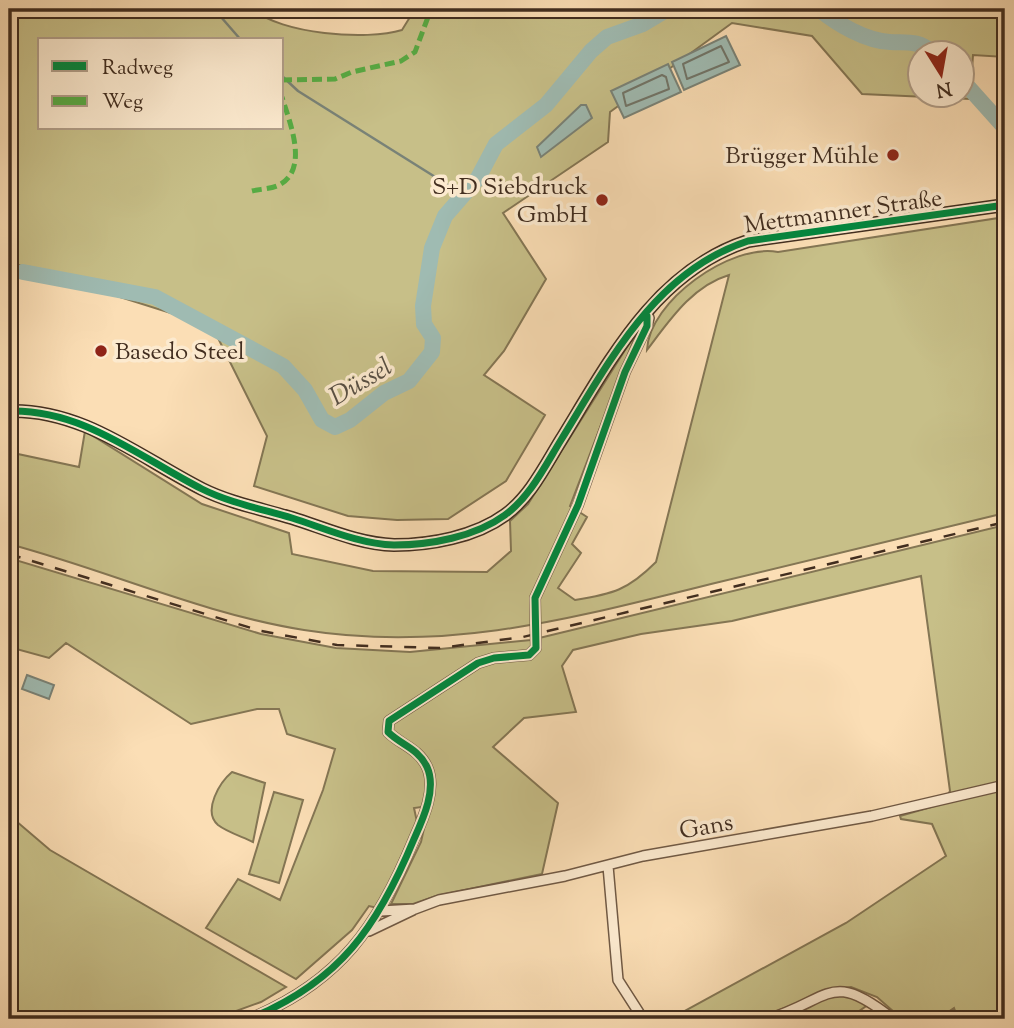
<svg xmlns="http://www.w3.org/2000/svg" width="1014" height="1028" viewBox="0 0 1014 1028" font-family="'Sorts Mill Goudy',serif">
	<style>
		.green { fill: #c7bf88; stroke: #847654; stroke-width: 2; fill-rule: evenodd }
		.water { fill: #9fbbb2; stroke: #798277; stroke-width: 2 }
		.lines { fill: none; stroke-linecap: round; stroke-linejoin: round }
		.shore { stroke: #707468; stroke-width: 2 }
		.stream { stroke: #798277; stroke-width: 2.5 }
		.river { stroke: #9fbbb2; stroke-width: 16 }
		.minor-casing { stroke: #705944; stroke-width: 12 }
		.major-casing { stroke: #412d1f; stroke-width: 14 }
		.minor { stroke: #fceacf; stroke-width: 9 }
		.major { stroke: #eebf7a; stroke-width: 10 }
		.rail { stroke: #412d1f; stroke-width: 2.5; stroke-dasharray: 12 12; stroke-linecap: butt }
		.quiet { stroke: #56ab43; stroke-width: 5; stroke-dasharray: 10 5; stroke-linecap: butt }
		.cycleway-casing { stroke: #fceacf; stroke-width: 11 }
		.cycleway { stroke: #00873e; stroke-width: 7 }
		.poi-dot { fill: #8f2418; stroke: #fceacf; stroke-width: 2.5 }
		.labels { text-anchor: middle; stroke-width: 7; stroke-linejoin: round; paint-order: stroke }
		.poi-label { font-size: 24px; fill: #412d1f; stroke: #fceacf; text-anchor: end }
		.street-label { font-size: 24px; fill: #412d1f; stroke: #fceacf }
		.water-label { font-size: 26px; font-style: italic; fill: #585044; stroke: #fceacf }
	</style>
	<rect width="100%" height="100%" fill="#fbdeb5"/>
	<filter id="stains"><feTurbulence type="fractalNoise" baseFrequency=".00286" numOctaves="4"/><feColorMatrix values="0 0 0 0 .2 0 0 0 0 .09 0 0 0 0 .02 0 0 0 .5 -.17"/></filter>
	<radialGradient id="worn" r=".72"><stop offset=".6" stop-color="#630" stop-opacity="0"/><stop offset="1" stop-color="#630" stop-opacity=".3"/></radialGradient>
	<path class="green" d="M9,9H253C280,34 367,41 402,30L415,9H1005V57L973,55L970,99L862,94L812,36L732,23L610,112L608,142L503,213L546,279L504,351L484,375L545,415L506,481L448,519L397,520L348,516L254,486L267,436L212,326L9,262ZM40,40H282V128H40ZM920,52H962V94H920Z
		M1005,217V513C907,537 809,561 711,584C573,618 448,653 304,630C203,614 107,570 9,544V447L18,454L79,467L85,431L202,504L289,533L292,554L373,571L487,572L511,551L510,521L528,504L637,331L570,506L587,517L572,544L581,553L558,588L575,600C613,594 628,590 656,562L729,275C692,286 669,321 647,350C649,301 731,243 778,252Z
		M1005,525V1019H958L954,1008L938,1019H902L877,997L851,987L832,989L757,1019H670L846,923L946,856L932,824L901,819L900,816L942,804L950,791L921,576L732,621L641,634L573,650L562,666L576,712L524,718L493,747L558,803L542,874L436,896L413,904H391L421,842L429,806L414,808L417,822L378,908L369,906L352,930L296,979L206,928L238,879L280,900L323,790L335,749L287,734L279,709H257L191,724L66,643L49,658L9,647V558L261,634L336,648L410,652L531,640Z
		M232,772L265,783L253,842C243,837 227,832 218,825C202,811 220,782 232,772Z
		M274,792L303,800L279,883L249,874Z
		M9,815L50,850L286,987L261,1002L214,1019H9Z
		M831,995H843L869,1004L848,1019H782Z"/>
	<path class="water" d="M726,36L740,65L684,90L672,62Z
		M668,64L681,92L624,118L611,91Z
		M581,105H586L592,118L541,157L537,147Z
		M27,675L54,685L49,699L22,689Z"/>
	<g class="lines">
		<path class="shore" d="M721,46L729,62L687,79L683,64Z
			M662,75L666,77L669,89L626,106L623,93Z"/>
		<path class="stream" d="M214,9L241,40
			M282,76L298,91L448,185L461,198"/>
		<path class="river" d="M819,9C837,24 866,41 890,42C907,43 918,40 932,52
			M962,80L1005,128
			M23,272L155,297L283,366L305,390L322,420L335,427L350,420L384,393L409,381L432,352L433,338L424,324L423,306L432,248L445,216L478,178L496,144L546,105L591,51L607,37L643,24L668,9"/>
		<defs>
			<path id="minor" d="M608,866L618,980L643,1019
				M381,911L415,909L439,900L565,876L643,856L872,816L1005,785
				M369,931L413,910
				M249,1019C340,982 378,926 414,839C423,819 437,789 427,767C418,748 401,745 388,732L389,721L478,663L494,658L529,655L536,648L535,598L578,505L625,372L647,326L649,318L644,314
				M768,1019C832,999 830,969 893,1019"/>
			<path id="major" d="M9,411C83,409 139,457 202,489C230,503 262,509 292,518C324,528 359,544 394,545C430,545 475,537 505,515C530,497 545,466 561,440C609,362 655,271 748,241L1005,205"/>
		</defs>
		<use href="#minor" class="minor-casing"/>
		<use href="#major" class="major-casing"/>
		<use href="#minor" class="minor"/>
		<use href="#major" class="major"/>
		<path class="rail" d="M9,554L261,631L337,645L440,648L523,637L1005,522"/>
		<path class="quiet" d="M282,80L335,79L352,72L401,61L415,52L431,9
			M252,191C260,189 271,189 279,185C310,169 289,121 282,97"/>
		<defs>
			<path id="cycleway" d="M9,411C83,409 139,457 202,489C230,503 262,509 292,518C324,528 359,544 394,545C430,545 475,537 505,515C530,497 545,466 561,440C609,362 655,271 748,241L1005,205
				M249,1019C340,982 378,926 414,839C423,819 437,789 427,767C418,748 401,745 388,732L389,721L478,663L494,658L529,655L536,648L535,598L578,505L625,372L647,326V316"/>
		</defs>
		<use href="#cycleway" class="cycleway-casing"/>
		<use href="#cycleway" class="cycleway"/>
	</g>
	<g class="poi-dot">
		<circle cx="893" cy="155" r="7"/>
		<circle cx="602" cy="200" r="7"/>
		<circle cx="101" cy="351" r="7"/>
	</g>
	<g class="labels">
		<g class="poi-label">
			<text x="879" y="163">Brügger Mühle</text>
			<text x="588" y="194">S+D Siebdruck<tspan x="588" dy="28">GmbH</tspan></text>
			<text x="115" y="359" text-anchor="start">Basedo Steel</text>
		</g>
		<g class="street-label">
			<text transform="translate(843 211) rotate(-8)" y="8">Mettmanner Straße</text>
			<text transform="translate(706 826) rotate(-10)" y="8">Gans</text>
		</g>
		<g class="water-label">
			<text transform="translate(360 381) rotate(-31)" y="9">Düssel</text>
		</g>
	</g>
	<rect width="1014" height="1028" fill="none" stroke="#fbdeb5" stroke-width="35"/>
	<rect x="10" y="10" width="993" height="1007" fill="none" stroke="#412d1f" stroke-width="3.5"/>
	<rect x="18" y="18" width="979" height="993" fill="none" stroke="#412d1f" stroke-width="2"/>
	<rect x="38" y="38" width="245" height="91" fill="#fceacf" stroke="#b19e89" stroke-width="2"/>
	<rect x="52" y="61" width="35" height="10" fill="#00873e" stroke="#b19e89" stroke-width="2"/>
	<text x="102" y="74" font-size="21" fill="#412d1f">Radweg</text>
	<rect x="52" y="96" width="35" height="10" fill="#56ab43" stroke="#b19e89" stroke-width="2"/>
	<text x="102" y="108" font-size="21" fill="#412d1f">Weg</text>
	<g transform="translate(941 74) rotate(169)"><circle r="33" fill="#fceacf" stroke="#b19e89" stroke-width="2"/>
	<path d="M0-5L12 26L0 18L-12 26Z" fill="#8f2418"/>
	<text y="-10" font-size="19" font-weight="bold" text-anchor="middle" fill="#412d1f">N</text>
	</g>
	<rect width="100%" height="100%" filter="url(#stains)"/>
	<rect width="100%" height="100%" fill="url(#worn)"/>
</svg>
